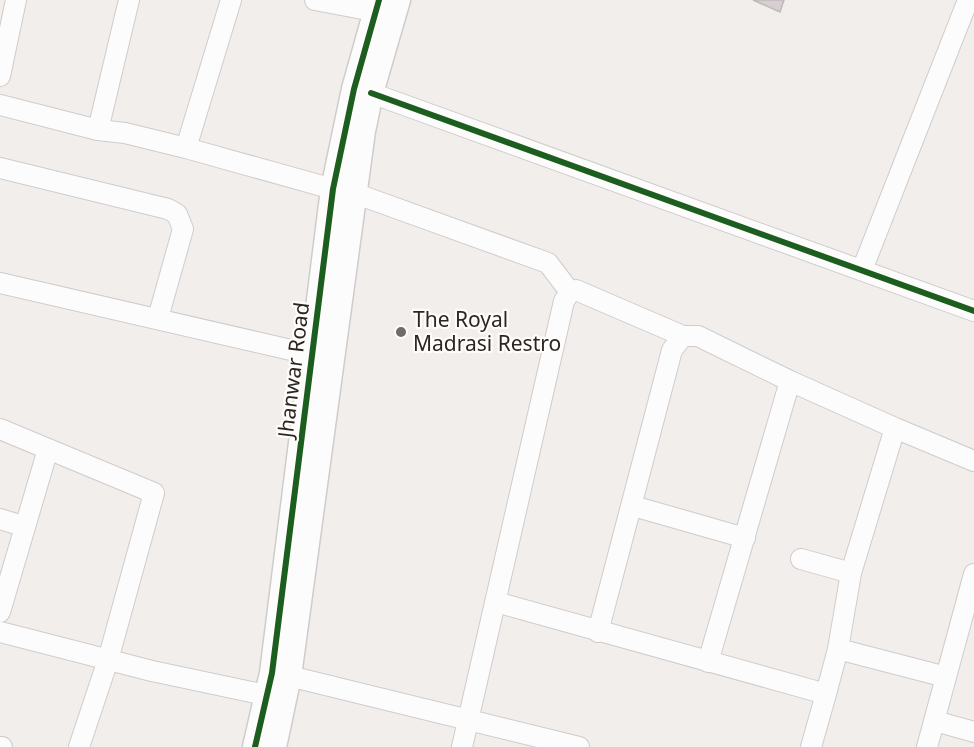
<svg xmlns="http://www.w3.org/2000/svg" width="974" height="747" viewBox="0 0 974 747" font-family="'Noto Sans',sans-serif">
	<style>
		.building { fill: #d9cdd2; stroke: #bdbbba; stroke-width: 1.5 }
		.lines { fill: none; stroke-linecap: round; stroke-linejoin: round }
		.minor-casing { stroke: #cfcccb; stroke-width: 22 }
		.tertiary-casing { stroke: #cfcccb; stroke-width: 27 }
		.minor { stroke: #fdfcfc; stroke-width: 20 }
		.tertiary { stroke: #fdfcfc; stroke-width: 24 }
		.cycleway-casing { stroke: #fffcf9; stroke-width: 10 }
		.cycleway { stroke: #1b5e20; stroke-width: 6 }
		.poi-dot { fill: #6f6d6b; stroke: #fffcf9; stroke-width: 2 }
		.labels { text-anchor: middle; stroke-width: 4.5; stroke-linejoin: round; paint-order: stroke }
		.poi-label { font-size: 21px; fill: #292726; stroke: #fffcf9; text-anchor: start }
		.street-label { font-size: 21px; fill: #292726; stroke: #fffcf9 }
	</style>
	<rect width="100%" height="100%" fill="#f1eeec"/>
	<path class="building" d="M753,0H784L780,12Z"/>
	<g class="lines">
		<defs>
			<path id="minor" d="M315,0L389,14
				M0,76L16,0
				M371,93L974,311
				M0,105L98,130L125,133L186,148L333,189
				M98,130L129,0
				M186,148L231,0
				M0,168L168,209L177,214L183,229L158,318
				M354,193L548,263L570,292
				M862,270L968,0
				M0,283L313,355
				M0,429L154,493L108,660L79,747
				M633,506L745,538
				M0,519L23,526
				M801,559L851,573
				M496,602L826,694L838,649L946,677
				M0,612L48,449
				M0,632L152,671L280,698
				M598,632L672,350L683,336H698L790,381
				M838,649L851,573L895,428L974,461
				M708,662L790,381L895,428
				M289,676L579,747
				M935,721L974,732
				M0,747H2
				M462,747L564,301L570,292L576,290L683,336
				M811,747L826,694
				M927,747L974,574"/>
			<path id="tertiary" d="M255,747L272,673L333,189L354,89L379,0
				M274,747L289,676L363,131L371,93L398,0"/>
		</defs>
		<use href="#minor" class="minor-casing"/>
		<use href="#tertiary" class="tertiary-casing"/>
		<use href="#minor" class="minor"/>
		<use href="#tertiary" class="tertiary"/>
		<defs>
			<path id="cycleway" d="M371,93L974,311
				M255,747L272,673L333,189L354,89L379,0"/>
		</defs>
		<use href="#cycleway" class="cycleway-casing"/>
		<use href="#cycleway" class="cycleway"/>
	</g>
	<circle class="poi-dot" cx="401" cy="332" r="6"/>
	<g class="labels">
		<g class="poi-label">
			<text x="413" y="327">The Royal<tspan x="413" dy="24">Madrasi Restro</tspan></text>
		</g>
		<g class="street-label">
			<text transform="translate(294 370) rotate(-83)" y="7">Jhanwar Road</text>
		</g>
	</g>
</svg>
